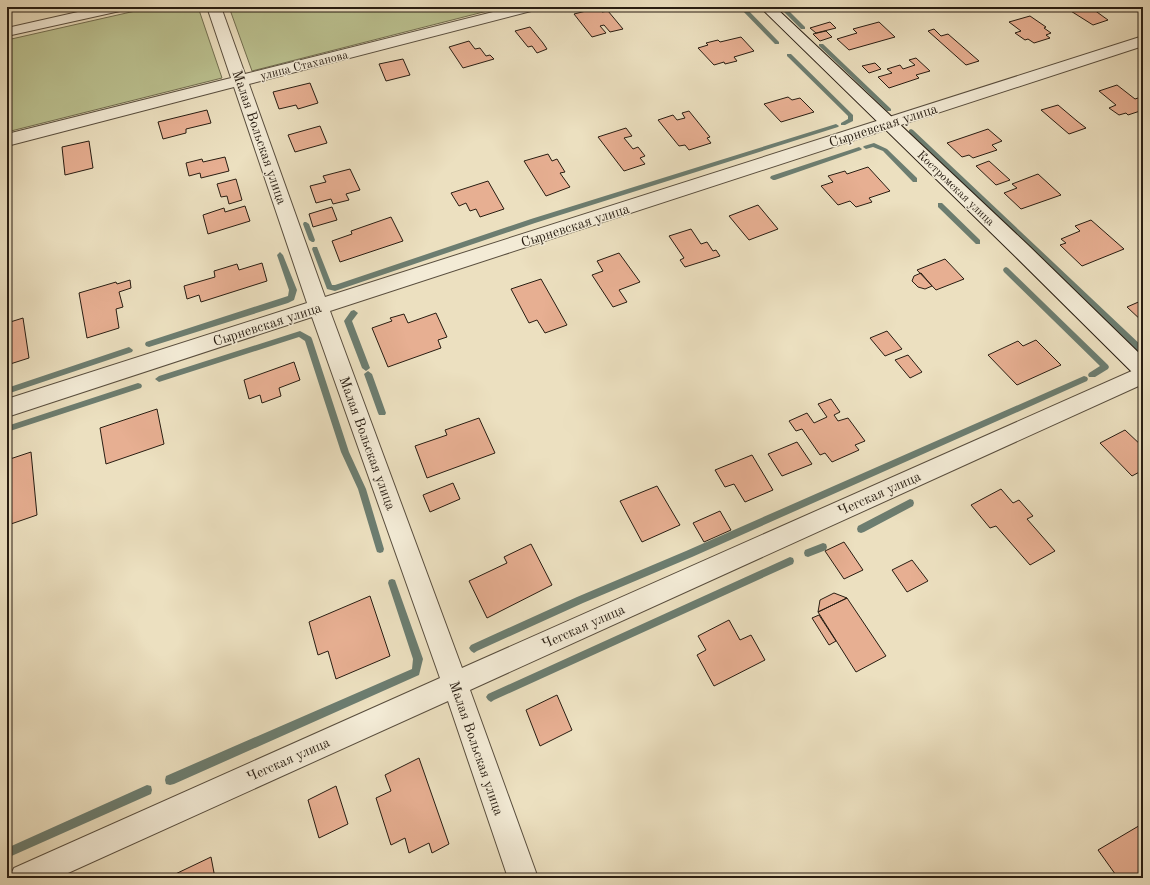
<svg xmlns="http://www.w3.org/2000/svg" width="1150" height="885" viewBox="0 0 1150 885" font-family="'Old Standard TT',serif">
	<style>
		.green { fill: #bbc190; stroke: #726f51 }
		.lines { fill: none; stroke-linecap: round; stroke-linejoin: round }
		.stream { fill: #6c7d70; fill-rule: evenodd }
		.building { fill: #e7af92; stroke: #281d12 }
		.street-casing { stroke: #594e3e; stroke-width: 2 }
		.secondary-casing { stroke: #281d12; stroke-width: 2 }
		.street { fill: #f3ebd6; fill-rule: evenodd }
		.secondary { fill: #f3ebd6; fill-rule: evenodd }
		.labels { text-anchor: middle; stroke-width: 3; stroke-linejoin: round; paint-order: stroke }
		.far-street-label { font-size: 12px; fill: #281d12; stroke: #f3ebd6 }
		.street-label { font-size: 14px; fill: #281d12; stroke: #f3ebd6 }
	</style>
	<rect width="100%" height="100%" fill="#ece0c0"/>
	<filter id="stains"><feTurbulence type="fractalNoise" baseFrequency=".005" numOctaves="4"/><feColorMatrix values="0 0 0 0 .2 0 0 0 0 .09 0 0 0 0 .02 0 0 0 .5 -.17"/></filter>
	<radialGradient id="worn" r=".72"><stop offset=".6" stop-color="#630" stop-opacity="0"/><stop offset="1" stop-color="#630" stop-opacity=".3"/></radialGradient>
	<path class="green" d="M153,7H198L222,78L7,132V40Z
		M229,7H503L252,71Z"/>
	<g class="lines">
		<path class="stream" d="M739,7H745L779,42V44H775Z
			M779,7H785L805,27V29H801Z
			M819,44H823L891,109V111H887L819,46Z
			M787,54H791L853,115V121L845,125H841V123L848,119V116L787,56Z
			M836,124L839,126L838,127L535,223L335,291L327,289L312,249L313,247H317L332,285H335L531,219Z
			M911,129L913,130L1143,347V355L1140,354L909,132V130Z
			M874,143L887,149L917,178V182H913L883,151L873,147L866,149L863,147L864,146Z
			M859,147L862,149L861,150L775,180H773L770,178L771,176Z
			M938,203H942L980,240V244H976L938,207Z
			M304,222H306L309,224L315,240L314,242H312L309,240L303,224Z
			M280,252L283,255L297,290L294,300L288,303L149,347L146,346L145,344L146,342L288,296L289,290L277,255Z
			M1006,267L1008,268L1108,365L1109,367L1108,369L1095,377H1089L1088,375L1089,373L1100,366L1004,272L1003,270L1004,268Z
			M354,310L358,313L352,321L370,368L366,371L362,368L344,321L351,311Z
			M300,331L311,337L312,339L349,452L366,489L384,549L383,552L380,553L377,552L376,549L358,489L341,452L305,341L299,337L159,382L155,379L159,376Z
			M129,347L133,350L132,352L7,394V388Z
			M368,371L372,374L386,413L385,415H379L378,413L364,374Z
			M1084,376L1087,377L1088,379L1087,381L692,557L583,603L477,651L474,653L471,651L469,648L471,645L577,597L686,551Z
			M138,383L141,384L142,386L141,388L7,432V426Z
			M910,499L913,500L914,503L913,506L864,532L861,533L858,532L857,529L858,526Z
			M823,543L826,544L827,547L826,550L808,557L805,556L804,553L805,550Z
			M790,557L793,558L794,561L793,564L494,700L491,702L488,700L486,697L488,694Z
			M392,579L395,580L396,583L423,659L419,675L174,784L170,785L166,784L165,780L166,776L412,669L413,659L388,583L389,580Z
			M147,785L151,786L152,790L151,794L7,858V848Z"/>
	</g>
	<path class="building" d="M1090,7L1108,20L1093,25L1066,8Z
		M598,8L602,12L608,11L623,29L610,32L604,25L600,26L606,33L592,37L574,14Z
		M1030,16L1046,27L1044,28L1051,33L1046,35L1050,38L1034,43L1028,39L1025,40L1015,33L1021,31L1009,22Z
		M830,22L836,28L816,33L810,28Z
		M879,22L895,37L849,50L837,39L857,33L853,29Z
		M530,27L543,43L547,49L537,53L532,46L528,47L515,31Z
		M934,29L941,36L948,34L979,61L966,65L928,31Z
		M826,31L832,37L820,41L813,34Z
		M741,37L754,51L734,57L737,61L725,64L724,62L714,65L698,48L708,45L706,43L718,40L720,42Z
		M469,41L475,49L480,48L486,56L490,55L494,59L463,68L449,47Z
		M916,58L930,71L916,75L919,78L889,88L878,77L892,73L887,69L900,65L903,69L915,65L909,60Z
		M403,59L410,75L386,81L379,64Z
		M875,63L881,69L869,73L862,66Z
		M310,83L318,103L298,109L296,105L279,109L273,92Z
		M1117,85L1135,99L1141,97L1143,99V110L1128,115L1126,113L1119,115L1109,108L1116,105L1099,91Z
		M788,97L792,100L800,98L814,112L781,122L764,104Z
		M1058,105L1077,121L1086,128L1069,134L1041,110Z
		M207,110L211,123L186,129V133L163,139L158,122Z
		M689,111L710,137L707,138L711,143L689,150L685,145L679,146L658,120L673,115L677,120L685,118L682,113Z
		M320,126L327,143L295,152L288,135Z
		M626,128L632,136L624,138L633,149L638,147L645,156L640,158L645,164L624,171L598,137Z
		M988,129L1002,141L992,145L997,150L973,158L969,155L962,157L947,143Z
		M89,141L93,168L65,175L62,147Z
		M548,154L552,161L557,159L565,172L560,173L570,187L546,196L524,161Z
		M225,157L229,171L201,178L200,173L189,176L186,163L202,159L203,162Z
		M989,161L1010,180L996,185L976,166Z
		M868,167L890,191L869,198L872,202L856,207L850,201L838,205L821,186L833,182L828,176L845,171L847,174Z
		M350,169L360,190L346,194L349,200L333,204L331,199L316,203L310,186L326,182L323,176Z
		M1038,174L1061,195L1021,209L1004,193L1017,188L1012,184Z
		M236,179L242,200L229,204L227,196L221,197L217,184Z
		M488,181L504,209L480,217L476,209L470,211L466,203L459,206L451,193Z
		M758,205L778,229L749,240L729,216Z
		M245,206L250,221L208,234L203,215L224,208L225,212Z
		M332,207L337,220L313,227L309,214Z
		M391,217L403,241L340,262L332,241L352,234L351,231Z
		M1091,220L1124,249L1082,266L1060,245L1066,243L1061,239L1080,231L1075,226Z
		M691,229L701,244L707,242L713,251L716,250L720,256L685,267L680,260L684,258L669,236Z
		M619,253L640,282L619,290L627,302L613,307L592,275L603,271L597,261Z
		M945,259L964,279L936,290L917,270Z
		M262,263L267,281L201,302L199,295L187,299L184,286L215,277L214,271L237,264L239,270Z
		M921,273L932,286L925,289L918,287L912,281L914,276Z
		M541,279L567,325L545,333L537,320L529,323L511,289Z
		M130,280L131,288L119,292L123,307L116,309L119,328L87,338L79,293L116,282L117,284Z
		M1143,300V322L1127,307Z
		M436,313L447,337L438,340L441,348L388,367L372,328L392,321L390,318L404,314L408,323Z
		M23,318L29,358L7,365V323Z
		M887,331L902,349L885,356L870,338Z
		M1036,340L1061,365L1017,385L988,355L1018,341L1023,346Z
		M908,355L922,372L910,378L895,360Z
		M294,362L300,380L279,388L281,396L262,403L260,395L249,399L244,380Z
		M831,399L840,412L834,415L838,421L848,418L865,441L855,445L859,450L832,462L825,453L820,455L802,429L796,431L789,421L807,413L814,423L827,417L818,404Z
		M157,409L164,444L106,464L100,428Z
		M479,418L495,453L427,478L415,446L447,435L445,430Z
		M1125,430L1143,447V470L1132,476L1100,443Z
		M797,442L812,464L782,476L768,454Z
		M31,452L37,515L8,525L7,460Z
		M752,455L773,490L745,502L734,484L725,487L715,470Z
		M453,483L460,499L430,512L423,495Z
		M657,486L680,525L642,542L620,501Z
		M1001,489L1013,503L1019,500L1033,516L1027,519L1055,551L1030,565L996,526L990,528L971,505Z
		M720,511L731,530L704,542L693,523Z
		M844,542L863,570L844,579L825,551Z
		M531,544L552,585L487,618L469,581L507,563L504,557Z
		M912,560L928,581L907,592L892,570Z
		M834,593L847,598L818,612L820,600Z
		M370,596L390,656L336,679L328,651L318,655L309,622Z
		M847,598L886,656L856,672L818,612Z
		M819,615L836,641L829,645L812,618Z
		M729,620L740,640L751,635L765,660L714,686L697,655L706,650L698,636Z
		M557,695L572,730L540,746L526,710Z
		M419,758L449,844L432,853L429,843L409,853L405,838L391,845L376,798L391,791L385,775Z
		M336,786L348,824L319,838L308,800Z
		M1142,824L1143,825V878H1118L1098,850Z
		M211,857L215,878H167Z"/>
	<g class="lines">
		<defs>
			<path id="street" d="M100,7H127L125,10L120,11L7,36V28Z
				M207,7H221L245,74L513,7H537L535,10L249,84L325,297L1143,36V46L330,311L462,668L1143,366V384L470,690L538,878H508L448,701L57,878H9L14,868L440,678L312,317L7,417V399L307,303L234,87L7,146V134L231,78Z"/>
			<path id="secondary" d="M760,7H775L1030,247L1143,357V378L1136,376L1016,257Z"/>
		</defs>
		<use href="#street" class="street-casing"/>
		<use href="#secondary" class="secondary-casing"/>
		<use href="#street" class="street"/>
		<use href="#secondary" class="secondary"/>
	</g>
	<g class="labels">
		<g class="far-street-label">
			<text transform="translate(304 65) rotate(-14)" y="4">улица Стаханова</text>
			<text transform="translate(956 188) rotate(44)" y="4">Костромская улица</text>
		</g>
		<g class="street-label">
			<text transform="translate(883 125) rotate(-18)" y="5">Сырневская улица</text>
			<text transform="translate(260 137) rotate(71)" y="5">Малая Вольская улица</text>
			<text transform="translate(575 225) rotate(-18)" y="5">Сырневская улица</text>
			<text transform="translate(267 324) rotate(-18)" y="5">Сырневская улица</text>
			<text transform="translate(368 443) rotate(70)" y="5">Малая Вольская улица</text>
			<text transform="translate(879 493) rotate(-24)" y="5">Чегская улица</text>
			<text transform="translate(583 626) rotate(-24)" y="5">Чегская улица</text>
			<text transform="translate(477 748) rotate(71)" y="5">Малая Вольская улица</text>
			<text transform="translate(288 759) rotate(-24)" y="5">Чегская улица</text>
		</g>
	</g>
	<rect width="1150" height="885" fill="none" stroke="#ece0c0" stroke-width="24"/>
	<rect x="8" y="8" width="1134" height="869" fill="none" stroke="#281d12" stroke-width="2"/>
	<rect x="12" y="12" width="1126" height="861" fill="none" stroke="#281d12"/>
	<rect width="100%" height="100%" filter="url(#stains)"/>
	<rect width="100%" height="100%" fill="url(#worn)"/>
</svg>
